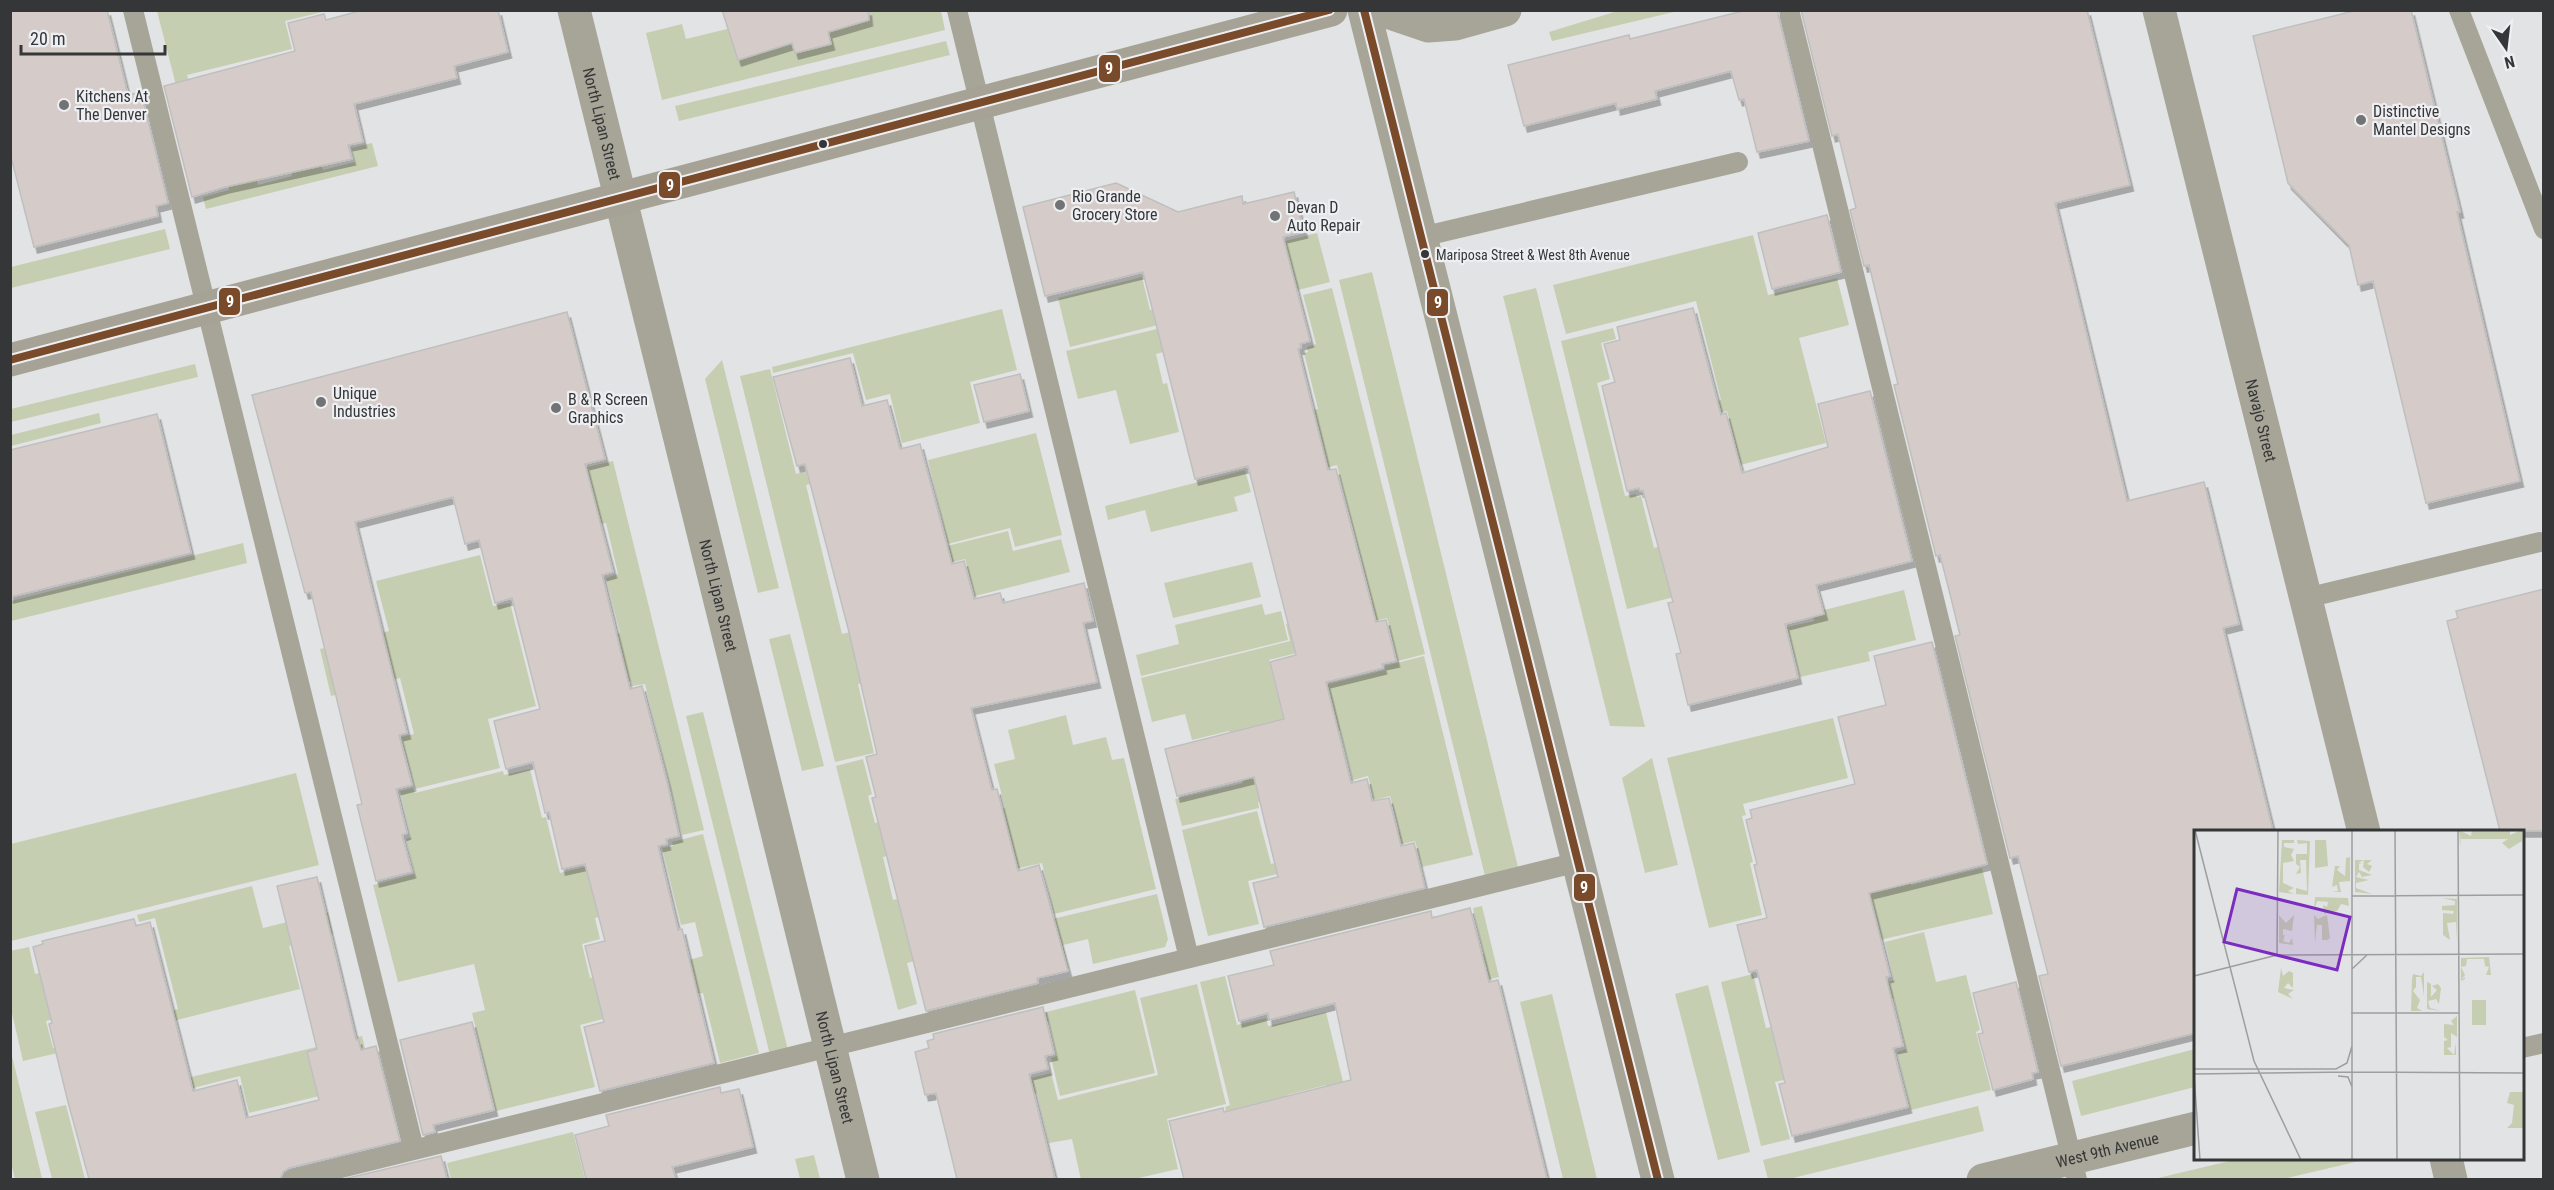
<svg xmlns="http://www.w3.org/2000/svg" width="2554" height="1190" viewBox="0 0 2554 1190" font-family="'Roboto Condensed',sans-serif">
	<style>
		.green { fill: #c6ceb2 }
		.building { fill: #d5ccc9; stroke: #bfbfbf; stroke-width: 1.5; filter: url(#shadow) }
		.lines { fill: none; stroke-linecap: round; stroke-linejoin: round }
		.service { stroke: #a7a498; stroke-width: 20 }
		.minor { stroke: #a7a498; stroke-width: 33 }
		.tertiary { stroke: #a7a498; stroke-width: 33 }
		.secondary { stroke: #a6a296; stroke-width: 33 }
		.bus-1-casing { stroke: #eeeff2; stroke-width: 12 }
		.bus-1 { stroke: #7a4b2a; stroke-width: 8 }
		.poi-dot { fill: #727374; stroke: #eeeff2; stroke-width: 2 }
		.bus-dot { fill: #353637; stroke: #eeeff2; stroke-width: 2 }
		.labels { text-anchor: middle; stroke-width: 4.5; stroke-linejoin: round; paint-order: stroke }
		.bus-label { font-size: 14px; fill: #353637; stroke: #eeeff2; text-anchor: start }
		.poi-label { font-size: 16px; fill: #353637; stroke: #eeeff2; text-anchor: start }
		.street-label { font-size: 16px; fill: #353637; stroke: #eeeff2 }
		.inset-road { fill: none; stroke: #9d9e9f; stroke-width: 1.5 }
		.view { fill: #7b2cbf; fill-opacity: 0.15; stroke: #7b2cbf; stroke-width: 3 }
		.inset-edge { fill: none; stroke: #353637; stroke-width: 3 }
		.line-badge { stroke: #eeeff2; stroke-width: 2 }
		.badge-label { font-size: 16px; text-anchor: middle; font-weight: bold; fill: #fff }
	</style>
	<defs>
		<filter id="shadow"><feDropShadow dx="3.5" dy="6" stdDeviation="0" flood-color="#0004"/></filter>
	</defs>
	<rect width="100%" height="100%" fill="#e2e3e4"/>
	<path class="green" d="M793,10L941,11L945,30L662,100L646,33L682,24L686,39L793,13Z
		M1621,10L1678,11L1552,41L1549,32Z
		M157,11H327L285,21L292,49L187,75L191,90L178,93Z
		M946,41L950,55L679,121L675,106Z
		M372,143L378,166L206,209L203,197L229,190L228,184L256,177L258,185L292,176L290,166L320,159L323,170L355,162L351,148Z
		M165,229L170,249L11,288V267Z
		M1317,233L1330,282L1070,347L1058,298L1142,277L1150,310L1228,290L1220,257Z
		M1753,235L1768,295L1837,278L1849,325L1799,338L1826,443L1740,465L1727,411L1699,418L1696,406L1721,400L1696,301L1566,334L1553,285Z
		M1372,272L1518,867L1485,876L1339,280Z
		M1332,288L1425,654L1398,661L1387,618L1371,622L1366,604L1372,602L1337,465L1253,486L1273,421L1318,409L1304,353L1308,352L1307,347L1316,344L1303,295Z
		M1536,288L1645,727L1610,726L1503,296Z
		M1002,309L1017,370L970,382L980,423L902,443L890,394L866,400L853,353L773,373L772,367Z
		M1165,327L1171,350L1156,354L1163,384L1167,383L1179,432L1130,444L1116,390L1078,399L1066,351Z
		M1613,328L1616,339L1601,343L1610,379L1597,383L1625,496L1636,494L1637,497L1641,496L1654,548L1665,545L1678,596L1627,609L1561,341Z
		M722,360L779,588L758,593L705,379Z
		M195,364L198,377L11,422V409Z
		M770,369L796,474L836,464L839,476L806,485L842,634L921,616L949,661L858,684L874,753L835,762L740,376Z
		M99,413L101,423L11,446V435Z
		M1036,433L1062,535L1015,547L1010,528L948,544L928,460Z
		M613,461L704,830L682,835L645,684L632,686L631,682L626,680L615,634L620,633L606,578L618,574L606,523L592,526L574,470Z
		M1245,470L1251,492L1234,497L1238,511L1151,532L1145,510L1108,520L1105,506Z
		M1008,531L1013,551L1061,539L1070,572L975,596L965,559L880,581L947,546Z
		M243,543L247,563L11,621V601Z
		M480,555L493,606L510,603L536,706L488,719L500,768L415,789L401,737L414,734L400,678L331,696L320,649L389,631L376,581Z
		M1252,562L1261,597L1173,618L1164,583Z
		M1904,590L1916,640L1868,652L1870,661L1800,677L1787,627L1814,621L1812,613Z
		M1262,604L1265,615L1281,611L1288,640L1141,676L1136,655L1179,644L1175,625Z
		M1364,605L1309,650L1269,660L1290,745L1237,765L1229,731L1192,740L1185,714L1152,722L1141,678L1290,641L1286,624Z
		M790,634L824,766L802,771L769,639Z
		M1424,656L1473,855L1422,867L1415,841L1398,845L1395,833L1399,831L1390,796L1374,800L1368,776L1353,780L1340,730L1292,742L1281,696L1385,670V666Z
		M703,712L788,1050L770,1055L686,716Z
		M1066,715L1073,745L1106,737L1112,760L1124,758L1156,889L1054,914L1042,863L984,876L983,814L1005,808L994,764L1015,759L1008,730Z
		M1833,718L1848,778L1743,804L1746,815L1742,816L1753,862L1750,863L1762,915L1709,928L1667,758Z
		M1652,758L1678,865L1645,873L1622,778Z
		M863,759L872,794L868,796L875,823L892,819L894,854L883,857L893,900L903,898L918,960L907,963L917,1004L898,1010L836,766Z
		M1239,767L1292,794L1258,802L1259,808L1182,826L1175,799L1243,783Z
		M530,769L542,818L546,817L560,873L658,849L670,899L595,918L600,939L582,944L590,978L604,975L637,1010L580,1025L595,1087L496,1111L472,1013L485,1010L474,964L398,982L373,885L415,874L406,839L411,837L400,791L413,788L415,793L503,771L504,775Z
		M296,773L319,865L11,941V844Z
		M1257,811L1271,864L1320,852L1323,863L1248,881L1259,924L1208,936L1182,830Z
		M1897,829L1911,885L1982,868L1993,914L1871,942L1861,897Z
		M703,834L759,1053L720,1063L703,993L697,994L689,960L703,956L695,922L681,925L662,848L673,846L672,842Z
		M252,886L263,928L328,912L333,934L289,946L300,989L165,1023L162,1013L178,1009L155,918L139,922L137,915Z
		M1157,894L1168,939L1165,947L1093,964L1088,939L1063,945L1069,969L1053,973L1040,922Z
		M1482,906L1499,977L1443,990L1404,974L1484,954L1473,908Z
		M1924,932L1936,982L1966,975L1980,1030L1976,1032L1991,1090L1911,1110L1897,1052L1906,1049L1894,999L1888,1000L1884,983L1894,980L1885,942Z
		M29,947L35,974L46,971L58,1018L46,1021L53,1048L65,1045L66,1051L23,1061L11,1009L10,951Z
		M1753,974L1766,1028L1771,1027L1784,1080L1775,1082L1790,1139L1761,1146L1721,982Z
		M1225,976L1237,1025L1266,1018L1268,1026L1326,1012L1347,1098L1331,1102L1326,1085L1287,1095L1295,1131L1235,1146L1225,1107L1230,1105L1200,982Z
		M1197,984L1226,1104L1167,1119L1178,1169L1134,1179L1081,1180L1072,1139L1049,1143L1037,1093L948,1115L944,1099L1051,1073L1058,1100L1158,1075L1140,998Z
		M1708,985L1750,1152L1718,1160L1675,994Z
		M1135,990L1155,1073L1060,1096L1051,1058L1057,1056L1049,1022L1032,1026L1030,1016Z
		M1552,994L1597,1179H1563L1520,1002Z
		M362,1036L373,1083L249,1113L240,1076L193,1088L191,1077Z
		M2195,1049V1087L2081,1116L2072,1081Z
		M11,1052L42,1178L15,1179L11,1163Z
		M66,1105L85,1179H52L35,1112Z
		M1978,1106L1984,1131L1789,1179H1768L1763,1160Z
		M573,1132L585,1179H451L447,1163Z
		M814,1155L820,1179H800L795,1159Z
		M2238,1159V1158L2368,1159L2283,1179H2154Z"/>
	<path class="building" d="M10,10H107L128,95L141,92L168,203L156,206L158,216L34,247L10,153Z
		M363,10H498L508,52L454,66L457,78L354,104L363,142L348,145L352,159L225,187L192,197L164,86L295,51L288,23L324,14L326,20Z
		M722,10H868L869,20L828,32L831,44L795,53L792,43L738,60Z
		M1747,10H1777L1809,141L1757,152L1744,99L1739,100L1731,71L1655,91L1657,99L1617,109L1616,103L1524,126L1508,65L1629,35L1630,39Z
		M1801,10H2087L2130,185L2055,203L2127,501L2204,482L2239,624L2223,628L2273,831H2196V1033L2061,1066L2039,976L2048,974L2018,856L2010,858L1955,636L1960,635L1951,598L1940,555L1936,556L1894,385L1898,384L1869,265L1864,266L1850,210L1856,208L1838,134L1832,136Z
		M2358,10H2411L2460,212H2457L2520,481L2426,503L2373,281L2358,285L2349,245L2288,183L2253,36Z
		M1116,183L1178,212L1242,196L1243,204L1294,192L1304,232L1283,237L1310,341L1300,344L1301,348L1298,349L1328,470L1336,469L1376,622L1386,620L1396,661L1382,664L1383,668L1326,682L1351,783L1367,779L1372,801L1389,798L1401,846L1414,843L1425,888L1264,927L1253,883L1278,877L1254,777L1177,796L1165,749L1284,719L1270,662L1296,655L1248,466L1195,479L1143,272L1045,296L1023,207Z
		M1827,215L1841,272L1772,289L1758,233Z
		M1693,308L1721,415L1726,413L1742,473L1828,447L1818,404L1870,391L1912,561L1816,585L1824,614L1785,624L1798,678L1688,705L1676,654L1681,653L1668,603L1673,602L1643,490L1640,491L1639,488L1627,491L1602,386L1615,382L1604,344L1620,340L1617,327Z
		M567,312L605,459L585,464L613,572L602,575L630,689L642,686L667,782L679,836L666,839L667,844L658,846L678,930L682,929L714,1063L600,1091L584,1027L604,1022L585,946L605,941L585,864L562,869L549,812L545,813L533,762L506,769L494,721L540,709L512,598L495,603L479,540L465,544L453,497L355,522L407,733L399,735L412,785L396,789L407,833L402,835L412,872L376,881L357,805L362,804L311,592L305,593L252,395Z
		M850,358L862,406L887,400L900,449L920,444L952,564L964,561L974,599L1000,593L1003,603L1084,583L1093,621L1083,623L1097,682L971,708L992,790L997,789L1018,871L1039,865L1068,971L1037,978L1038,983L926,1011L872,798L876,797L866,757L877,754L848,628L805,464L797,466L773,377Z
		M1020,374L1029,411L984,422L974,385Z
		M157,414L191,553L10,597V450Z
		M2544,589V831H2500L2447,621L2458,618L2456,611Z
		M1932,642L1987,864L1869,893L1890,976L1886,977L1903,1046L1893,1048L1908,1107L1792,1136L1779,1084L1785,1083L1757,970L1749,972L1737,925L1767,918L1754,865L1757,864L1746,820L1752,818L1750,810L1855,784L1838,717L1886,705L1874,656Z
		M317,877L356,1040L358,1039L361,1050L376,1046L400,1141L289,1168L283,1172L280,1179H89L68,1102L49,1024L52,1023L33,947L43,944L42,941L134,919L136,926L150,922L193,1091L237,1080L246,1118L319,1100L307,1052L317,1049L277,886Z
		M1470,908L1489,982L1498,980L1547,1179H1184L1169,1121L1223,1108L1224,1112L1351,1080L1335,1003L1269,1020L1268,1013L1239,1021L1228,976L1274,965L1270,951L1431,911L1432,918Z
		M2016,982L2038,1072L2032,1073L2033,1079L1993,1090L1978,1034L1983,1033L1973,993Z
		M1043,1007L1054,1054L1045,1056L1048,1069L1029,1074L1055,1179H957L936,1093L925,1095L915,1052L929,1048L927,1041L934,1039L933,1034Z
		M472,1022L494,1110L433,1125L435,1132L423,1135L400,1040Z
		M720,1087L721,1093L739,1089L753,1147L672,1167L676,1179H586L575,1135L609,1126L606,1115Z
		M441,1156L447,1179H344Z"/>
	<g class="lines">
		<path class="service" d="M133,10L414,1149
			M957,10L1189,958
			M1789,10L2077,1180
			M2459,10L2544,229
			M1421,237L1738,162
			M2306,598L2540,542
			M2522,1048L2544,1043
			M292,1180L1578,862"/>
		<g class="minor">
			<path id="s1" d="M574,10L863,1180"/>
			<path d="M1381,10L1428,26L1455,24L1505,10"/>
			<path id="s2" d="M2159,10L2364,832"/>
			<path d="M2446,1158L2451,1180"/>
			<path id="s3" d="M1983,1180L2196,1128"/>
		</g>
		<path class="tertiary" d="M1364,10L1658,1180"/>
		<path class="secondary" d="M10,360L1331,10"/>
		<defs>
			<path id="bus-1" d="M1364,10L1658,1180
				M10,360L1329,10"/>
		</defs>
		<use href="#bus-1" class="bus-1-casing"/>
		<use href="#bus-1" class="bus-1"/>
	</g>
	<g class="poi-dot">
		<circle cx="64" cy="105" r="6"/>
		<circle cx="2361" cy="120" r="6"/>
		<circle cx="1060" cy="205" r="6"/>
		<circle cx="1275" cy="216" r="6"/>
		<circle cx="321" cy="402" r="6"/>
		<circle cx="556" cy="408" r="6"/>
	</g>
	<g class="bus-dot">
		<circle cx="823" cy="144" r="5"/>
		<circle cx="1425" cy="254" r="5"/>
	</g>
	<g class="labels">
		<g class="bus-label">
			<text x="1436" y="260">Mariposa Street &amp; West 8th Avenue</text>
		</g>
		<g class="poi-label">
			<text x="76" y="102">Kitchens At<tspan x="76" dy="18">The Denver</tspan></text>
			<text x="2373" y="117">Distinctive<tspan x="2373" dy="18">Mantel Designs</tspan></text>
			<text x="1072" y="202">Rio Grande<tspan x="1072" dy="18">Grocery Store</tspan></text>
			<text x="1287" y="213">Devan D<tspan x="1287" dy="18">Auto Repair</tspan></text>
			<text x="333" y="399">Unique<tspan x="333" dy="18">Industries</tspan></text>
			<text x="568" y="405">B &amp; R Screen<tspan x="568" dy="18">Graphics</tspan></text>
		</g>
		<g class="street-label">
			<text dy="6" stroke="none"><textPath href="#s1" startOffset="117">North Lipan Street</textPath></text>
			<text dy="6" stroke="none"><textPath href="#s2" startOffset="423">Navajo Street</textPath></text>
			<text dy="6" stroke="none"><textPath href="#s1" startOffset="603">North Lipan Street</textPath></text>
			<text dy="6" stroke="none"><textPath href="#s1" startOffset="1089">North Lipan Street</textPath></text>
			<text dy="6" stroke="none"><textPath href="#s3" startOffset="128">West 9th Avenue</textPath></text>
		</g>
	</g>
	<g transform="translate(2194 830)">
		<rect width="330" height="330" fill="#e2e3e4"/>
		<path d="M265,0L277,6L278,0H316V5L328,0V11L315,19L308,13L314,9H267V4L266,17ZM88,10H100V13H90V17L100,19L97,25L100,31L89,33V53L100,58L94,61L100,64L85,62ZM103,10L116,11L114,65L102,64V58L113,61L112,30H106L107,43L102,44L106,37L102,34V24H113V13L104,14ZM121,10H132L134,36L121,38ZM156,27V51L145,52L147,62H138L144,61L143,55L138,57L141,36H146L143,40L151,46L152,28ZM161,30H178L173,34L178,36L175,42L169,37L170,30L164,33H168L165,34V40L178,45L168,47L165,42L162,47L175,50L162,53V58L178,64L161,62ZM121,67L154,68L155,76L147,74L143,81L130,84L129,75L133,77L134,72L123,71L121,77L126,78L120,80ZM248,68L263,69V110L262,92L253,93L256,110L249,105V83L259,84L260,81L248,80V76L261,75V71ZM85,85L92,93L100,85L98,101L89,99V105H100H91L89,111L95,113L98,108L99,115L85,113ZM120,85L124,89L133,85L136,108L133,110H128V95H123L121,113ZM295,127L297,145H292L295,137L291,136L290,129H273L272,136L267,137L271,145L267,150L271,147V149L267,151V128ZM87,138L89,146L95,141L99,143V158L94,153L90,158L100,160L94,164L99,169L84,162ZM230,142V166L227,147H222V157L219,161L226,170L223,178L228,181H217L218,149L219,144L227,146ZM233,152L237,154V167L243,160L238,156L244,154L247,158L245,174L242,169L234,171L236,178L247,181L233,179ZM278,170H292V195H278ZM263,186V207L257,203V217L253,218L260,225L262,212V225H250V211L254,210L250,207V194L260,195L257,191ZM316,262H330V298H313L318,293L320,275L313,273Z" fill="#c6ceb2"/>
		<path class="inset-road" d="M1,0L60,231L107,330M201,0L203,330M264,0L266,330M158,66L330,65M83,125L84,0M158,139L173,125M0,146L83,125L330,124M157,183H265M0,239H142L153,233L158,216M158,242L330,243M0,244L158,242M0,245L6,330M144,246L154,247L158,257M158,330V0"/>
		<path class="view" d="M43,59L156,87L143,140L30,112Z"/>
		<rect width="330" height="330" class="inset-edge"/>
	</g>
	<g class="line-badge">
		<rect x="1098" y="54" width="23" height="29" rx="6" fill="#7a4b2a"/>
		<rect x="658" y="171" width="23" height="28" rx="6" fill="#7a4b2a"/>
		<rect x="218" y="287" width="23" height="29" rx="6" fill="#7a4b2a"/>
		<rect x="1426" y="288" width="23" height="29" rx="6" fill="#7a4b2a"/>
		<rect x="1573" y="873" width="23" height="29" rx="6" fill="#7a4b2a"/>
	</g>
	<g class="badge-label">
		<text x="1109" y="74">9</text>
		<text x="670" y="191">9</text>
		<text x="230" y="307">9</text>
		<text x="1438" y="308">9</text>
		<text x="1584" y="893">9</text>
	</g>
	<rect width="2554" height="1190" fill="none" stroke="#353637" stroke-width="24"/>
	<g transform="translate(2506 48) rotate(166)" stroke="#eeeff2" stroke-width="4.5" paint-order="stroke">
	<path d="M0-4.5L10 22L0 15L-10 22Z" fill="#353637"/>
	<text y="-9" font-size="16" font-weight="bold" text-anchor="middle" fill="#353637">N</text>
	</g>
	<path d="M21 45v9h144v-9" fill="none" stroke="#353637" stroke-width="3"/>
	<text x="30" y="45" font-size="18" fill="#353637" stroke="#eeeff2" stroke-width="4.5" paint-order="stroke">20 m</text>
</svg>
